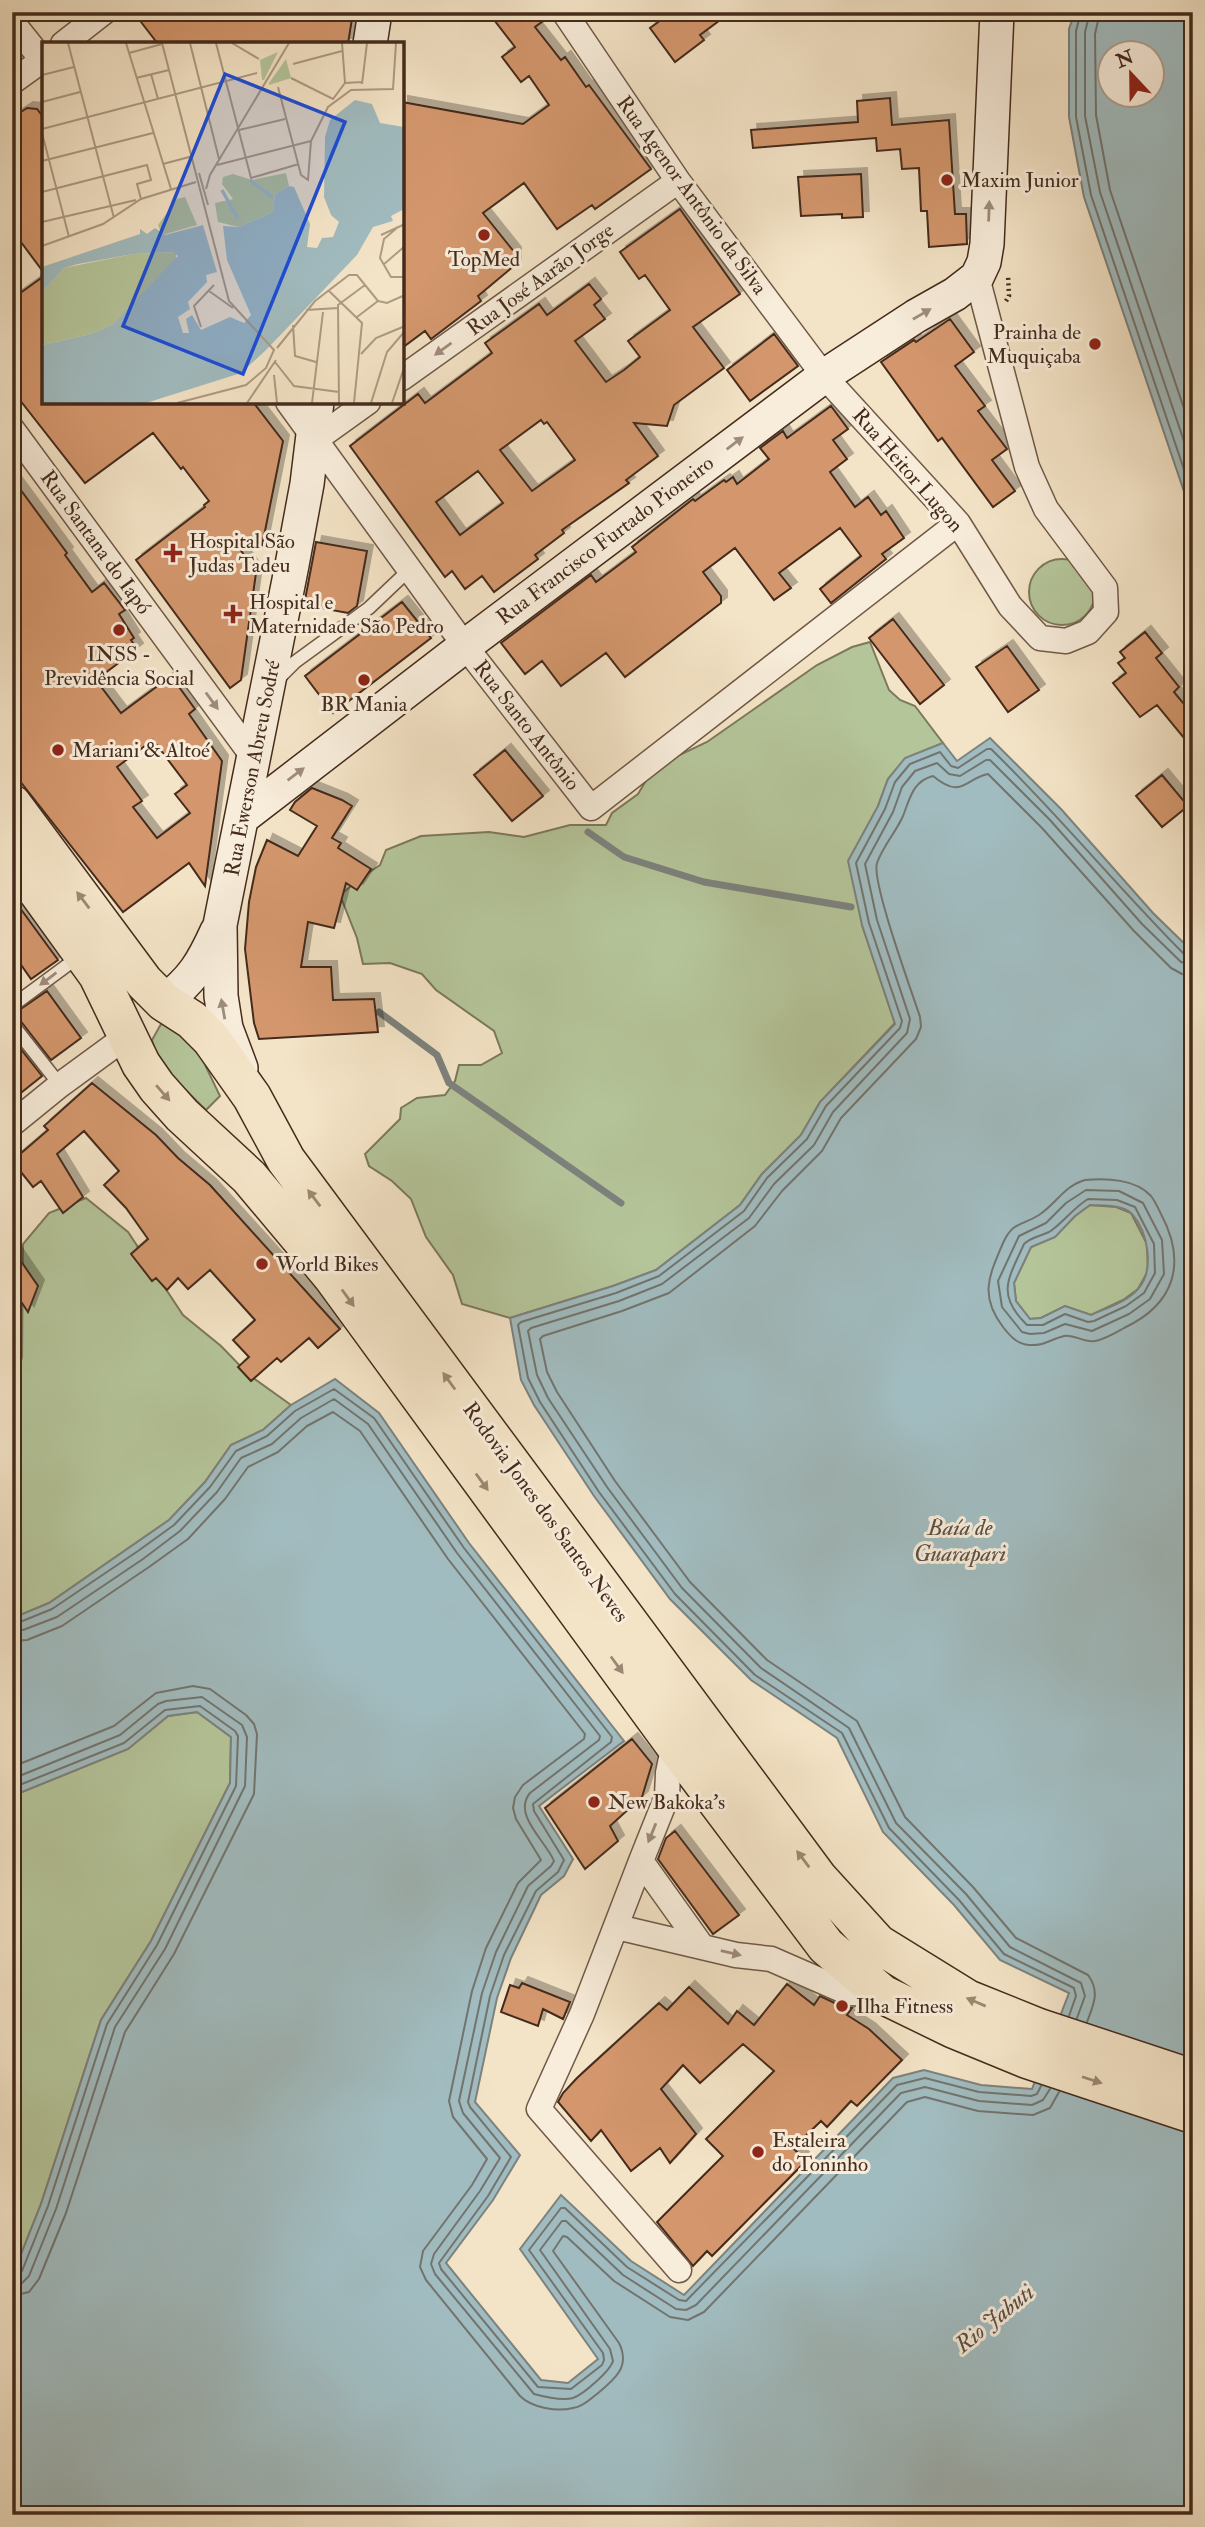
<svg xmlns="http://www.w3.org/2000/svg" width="1205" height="2527" viewBox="0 0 1205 2527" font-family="'IM FELL Double Pica',serif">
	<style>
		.green { fill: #b5c59a; stroke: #7c785b; stroke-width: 2 }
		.water { fill: #a1bcc0; stroke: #7c827e; stroke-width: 2; fill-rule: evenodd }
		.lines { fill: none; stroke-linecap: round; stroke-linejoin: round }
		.shore { stroke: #72746e; stroke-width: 2 }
		.stream { stroke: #7c827e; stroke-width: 7 }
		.building { fill: #d4976d; stroke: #442b1c; stroke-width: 2; fill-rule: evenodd; filter: url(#shadow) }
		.lane-casing { stroke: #705947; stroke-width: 15 }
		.street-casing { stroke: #705947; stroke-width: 27 }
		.secondary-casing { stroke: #442b1c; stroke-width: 36 }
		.primary-casing { stroke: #442b1c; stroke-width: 41 }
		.path { stroke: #442b1c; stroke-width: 4.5; stroke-dasharray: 2 3.5; stroke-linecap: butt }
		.lane { stroke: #f8eddb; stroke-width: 12 }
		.street { stroke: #f8eddb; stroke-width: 24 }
		.secondary { stroke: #f8eddb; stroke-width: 33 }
		.primary { stroke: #f4e4c7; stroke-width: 38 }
		.oneway { fill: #9e8c7c }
		.oneway2 { fill: #9c8872 }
		.poi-dot { fill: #8f2418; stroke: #f8eddb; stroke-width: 2.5 }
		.labels { text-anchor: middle; stroke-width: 6; stroke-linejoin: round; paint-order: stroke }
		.poi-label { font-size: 21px; fill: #442b1c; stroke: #f8eddb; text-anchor: start }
		.street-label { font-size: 21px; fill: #442b1c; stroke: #f8eddb }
		.water-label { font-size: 23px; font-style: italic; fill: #5b4f45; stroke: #f8eddb }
		.inset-river { fill: none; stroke: #a1bcc0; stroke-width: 3.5 }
		.inset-road { fill: none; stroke: #ae9a83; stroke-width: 2 }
		.view { fill: #1d4ed8; fill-opacity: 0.15; stroke: #1d4ed8; stroke-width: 3.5 }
		.inset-edge { fill: none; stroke: #442b1c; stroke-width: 3.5 }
	</style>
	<defs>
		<filter id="shadow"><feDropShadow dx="6" dy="-6" stdDeviation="0" flood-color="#0004"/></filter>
	</defs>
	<rect width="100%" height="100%" fill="#f4e4c7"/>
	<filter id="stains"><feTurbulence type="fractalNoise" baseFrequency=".00286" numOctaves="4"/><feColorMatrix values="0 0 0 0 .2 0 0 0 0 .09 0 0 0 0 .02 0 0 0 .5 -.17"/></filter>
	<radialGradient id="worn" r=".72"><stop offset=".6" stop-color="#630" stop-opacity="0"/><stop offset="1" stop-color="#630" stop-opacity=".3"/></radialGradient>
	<path class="green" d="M1029 592a33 33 0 1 1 66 0a33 33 0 1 1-66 0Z
		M870,642L889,690L900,700L915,706L943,743L906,758L888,779L878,806L862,925L895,1023L820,1102L801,1135L762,1174L740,1205L656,1270L613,1286L510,1318L462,1304L453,1275L426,1237L411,1199L392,1181L369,1166L365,1154L400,1119L401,1108L417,1098L445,1095L455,1081L459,1065H481L502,1053L494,1031L436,990L422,974L390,963L363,964L357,938L340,895L362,877L380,865L386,850L421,836L489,832L524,837L570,825H606L612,813L638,794L647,779L669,760L707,742L817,665L852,647Z
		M161,1024L182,1025L198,1042L206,1067L220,1096L206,1110L159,1064L152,1040Z
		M86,1198L128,1232L183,1315L221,1346L249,1375L291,1405L263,1430L231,1445L205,1482L169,1520L49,1603L18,1616L12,1613V1397L22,1357L23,1244L49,1213Z
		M1090,1205L1116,1207L1131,1213L1147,1244L1148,1271L1138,1289L1123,1300L1091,1315L1065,1306L1041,1318L1030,1319L1016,1301L1014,1283L1031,1247L1055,1237L1075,1216Z
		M197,1712L231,1737L230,1783L151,1941L101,2020L41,2204L12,2277V1796L128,1749L168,1716Z"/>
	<path class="water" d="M1075,12H1193V518L1084,197L1069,117V29ZM1110,52H1152V94H1110Z
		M990,738L1061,809L1153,913L1193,952V2501L1185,2515H12V2277L41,2204L101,2020L151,1941L230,1783L231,1737L197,1712L168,1716L128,1749L12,1796V1613L18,1616L49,1603L169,1520L205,1482L231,1445L263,1430L291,1405L335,1379L379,1413L469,1543L624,1741L539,1806L573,1859L564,1876L541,1895L511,1958L497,1998L475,2102L520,2155L493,2200L446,2263L541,2380L568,2383L598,2359L520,2249L561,2195L631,2261L684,2295L893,2078L924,2070L981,2085L1032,2089L1069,1993L1000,1960L954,1905L883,1832L837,1738L751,1680L670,1599L594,1496L534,1405L521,1380L510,1318L613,1286L656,1270L740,1205L762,1174L801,1135L820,1102L895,1024L862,925L848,861L878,806L888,779L905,758L943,743L957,761ZM1090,1205C1102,1206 1122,1204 1132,1214C1148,1232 1155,1270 1138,1289C1127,1302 1106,1308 1091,1315L1065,1306L1041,1318L1030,1319L1016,1301L1014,1283L1031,1247L1055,1237L1075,1216Z"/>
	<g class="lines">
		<path class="shore" d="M1081,12L1076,31V117L1091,195L1193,496
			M1090,12L1085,32V116L1100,192L1193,468
			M1100,12L1095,34L1096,115L1110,190L1193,435
			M1085,1180C1106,1178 1136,1179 1151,1196C1155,1201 1158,1208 1161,1214C1187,1263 1175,1304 1124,1328C1115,1333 1105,1339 1095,1341C1084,1343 1074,1334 1064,1336C1051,1339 1045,1346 1029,1345C1017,1344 1010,1336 1003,1327C979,1295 989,1276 1003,1243C1013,1221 1022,1226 1039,1215C1056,1204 1064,1186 1085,1180Z
			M1086,1190L1119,1191L1143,1203L1162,1240L1164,1274L1150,1299L1129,1314L1092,1331L1065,1324L1044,1333L1030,1334L1022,1332L1002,1307L998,1281L1019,1236L1046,1223L1066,1203Z
			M1088,1199L1117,1200L1135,1207L1154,1244L1155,1273L1144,1293L1126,1306L1094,1321L1088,1322L1065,1314L1043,1325H1027C995,1294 1009,1278 1024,1244C1031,1237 1041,1236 1049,1232C1062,1224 1073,1208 1088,1199Z
			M12,1621L20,1622L52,1609L138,1551L174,1525L210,1487L236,1451L267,1436L295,1411L334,1389L374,1418L464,1548L612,1737L611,1742L533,1804L534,1811L564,1860L558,1872L536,1891L504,1955L490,1996L468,2102L470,2107L511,2157L488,2196L439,2263L441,2269L538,2387L571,2389L602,2365L604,2360L603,2353L529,2250L561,2208H565L627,2267L679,2300L686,2301L897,2085L925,2078L979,2092L1031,2096L1037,2094L1041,2086
			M12,1630H23L57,1617L143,1559L180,1531L217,1492L241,1458L272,1444L301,1418L334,1399L368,1424L457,1553L600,1736L599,1740L530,1793C512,1815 546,1841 554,1861L551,1866L528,1886L496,1952L482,1993L459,2101L463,2113L500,2158L480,2191L434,2254L431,2264L435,2274L534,2394C545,2397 563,2401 573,2398C584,2394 610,2371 613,2361L610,2349L540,2250L562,2221H566L623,2275L676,2309L686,2310L696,2305L901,2093L925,2087L979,2101L1032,2105L1043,2100L1050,2089
			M12,1641L27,1640L62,1626L149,1567L188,1539L225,1499L248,1467L278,1452L307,1426L333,1412L360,1431L448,1559L585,1734L584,1739L523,1785L515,1797L513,1808L516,1819L541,1860L518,1883L486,1948L472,1991L449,2101L453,2117L487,2159L472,2185L423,2251L420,2267L426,2280L520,2396C532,2408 557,2412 573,2408C583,2407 590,2399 597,2394C614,2380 631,2367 619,2343L553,2251L563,2236L567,2237L614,2281L670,2317L688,2320L704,2312L907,2102L925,2097L978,2111L1033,2115L1050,2108L1059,2092
			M12,1767L114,1726L156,1693L193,1686L210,1689L246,1715L254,1724L257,1734L254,1794L174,1954L125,2032L66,2213L39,2279L29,2292L12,2296
			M12,1779L120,1735L158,1704L166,1701L202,1697L242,1725L247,1737L245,1786L165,1949L115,2027L56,2209L29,2276L22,2283L12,2285
			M12,1788L124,1743L165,1710L200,1706L235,1731L238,1736L236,1786L157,1945L107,2024L48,2206L22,2271L18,2276H12
			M1069,2016L1076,1996L1074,1988L1004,1954L959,1900L889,1828L842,1733L755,1675L675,1594L599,1492L540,1402L528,1378L518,1325L521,1322L616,1293L659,1276L744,1211L767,1178L807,1139L826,1106L900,1028L902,1021L869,923L856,863L885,809L895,782L910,764L940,752L951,766L958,768L987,749H991C1059,815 1118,888 1185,955L1193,957
			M1077,2018L1085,1996L1081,1983L1010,1947L966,1894L896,1823L849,1728L761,1668L682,1588L607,1487L548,1398L537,1375L528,1331L531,1328L619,1301L662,1284L749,1218L774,1184L814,1145L833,1112L907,1033L910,1019L877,920L865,864L893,812L902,787L915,771L937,763L949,774L960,776L986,760H990L1050,820L1142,924L1181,962L1193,965
			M1087,2022C1094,2004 1100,1991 1088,1975L1016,1938L973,1887L905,1817L857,1721L767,1660L690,1582L615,1481L557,1392L547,1372L540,1339L543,1336L622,1311L669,1293L755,1226L782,1191L822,1151L841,1118L916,1039L921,1027L920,1017C912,992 871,881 877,863C883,846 896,832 903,816C910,798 913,781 933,776C962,800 964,779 988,774L1042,828L1134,931L1171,968L1182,974L1193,976"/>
		<path class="stream" d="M588,832L624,857L704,882L851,907
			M379,1012L437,1055L449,1083L621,1203"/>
	</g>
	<path class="building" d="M153,12H353L348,44H158L141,22Z
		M488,12H549L550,16L535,27L561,60L565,57L586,87L589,85L651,169L595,209L592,205L557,229L524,183L483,213L515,253V265L478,296L481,301L431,339L425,331L402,348V102L523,124L549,105L529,76L521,82L502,57L515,47Z
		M672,12H731L700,35L704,40L675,62L650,28Z
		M890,98L892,125L949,120L955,214H966L967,244L929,247L927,211H921L919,168L902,169L900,149L877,151L876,138L753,148L751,130L858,122L857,101Z
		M27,108L37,109L44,118V273L12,230V118Z
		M861,174L863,217L842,218V214L801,216L798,177Z
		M680,209L740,294L693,327L724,368L674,405L667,426L634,423L658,456L626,480L629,483L562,530L564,533L535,555L538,559L494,592L482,576L465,589L452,571L445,577L350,446L418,394L425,403L492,353L485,343L539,304L547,315L589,284L601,299L594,305L605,319L575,341L606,382L624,370L640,357L628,341L670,310L645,275L639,279L620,252ZM541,420L544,424L547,422L575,460L532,491L500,450ZM478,471L503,503L460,535L436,502Z
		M44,276V402H253L283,441L262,546L240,549L256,573L241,680L230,688L136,560L205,507L204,505L209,501L183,467L181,469L153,433L85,483L12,390V299Z
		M950,319L974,352L955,366L985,406L978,411L1007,449L992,460L1015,491L993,507L942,438L938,441L881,362L914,340L916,342Z
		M774,334L798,366L750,401L727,370Z
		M831,406L848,429L833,440L847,459L830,472L855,507L868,497L881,515L886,511L904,538L882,554L886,559L831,603L820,589L861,556L840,528L779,573L791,588L774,600L735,548L703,572L721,596V603L625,677L606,653L561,686L542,661L525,674L501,643L591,575L596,582L636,552L632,547L693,499L695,501L724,480L726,482L733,477L737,484L769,459L760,448L783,431L787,438Z
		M12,478L67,553L65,555L92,592L104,583L125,610L119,614L134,638L131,640L137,649L96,680L121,713L171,676L195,709L189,714L222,761L205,886L189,863L123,912L12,771ZM153,740L187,785L175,794L190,813L157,838L133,807L142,801L117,767Z
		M316,542L367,551L357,606L348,613L304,605Z
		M402,602L431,638L333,713L305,676Z
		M893,619L944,685L920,704L869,638Z
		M1145,632L1162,653L1156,658L1179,687L1174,692L1193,715V749L1157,705L1140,717L1113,683L1126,673L1118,663L1125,658L1120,652Z
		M1007,646L1039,690L1008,712L976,667Z
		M505,750L543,796L512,821L474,775Z
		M1162,775L1188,806L1162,827L1136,796Z
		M312,788L342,800L352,806L332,838L341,843L338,848L371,869L357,890L346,883L334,928L308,922L301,967H331L333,1000L374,999L378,1032L259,1039L254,1023L245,949L249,902L256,867L267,840L298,856L317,826L290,810L295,802Z
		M12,897L58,960L31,979L12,952Z
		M47,991L81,1038L51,1060L19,1019L12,1015Z
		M12,1038L42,1076L12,1100Z
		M92,1083L156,1135L178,1158L210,1185L340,1329L318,1348L309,1338L281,1362L277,1358L251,1381L238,1367L249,1357L233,1340L255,1320L210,1270L188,1289L178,1278L167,1290L156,1278L152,1281L131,1254L148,1239L126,1208L104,1185L119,1171L84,1131L57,1154L83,1197L63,1213L41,1181L33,1187L12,1161L48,1130L44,1126Z
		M12,1248L38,1286L28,1312L12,1288Z
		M632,1739L652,1764L642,1797L610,1826L618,1841L585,1869L545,1808Z
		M675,1831L739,1915L713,1934L658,1859L666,1838Z
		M522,1983L570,2002L563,2019L543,2009L538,2026L501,2012L510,1985L519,1988Z
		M787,1984L814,2005L820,1996L843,2007L852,2008L847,2015L869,2029L902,2060L857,2106L851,2101L827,2127L821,2121L793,2148L806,2161L712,2256L707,2251L693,2266L657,2222L723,2156L706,2139L774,2071L743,2044L700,2083L683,2065L661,2089L696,2134L670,2163L660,2148L631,2171L601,2130L591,2141L558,2102L563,2093L577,2078L659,2003L667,2010L689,1987L728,2024L737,2011L754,2025Z"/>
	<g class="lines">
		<defs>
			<path id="lane" d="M278,679L295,662L369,608L409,570
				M12,1006L81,955
				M12,1024L60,1085"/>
			<path id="street" d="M564,12L678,181L824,376L958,523L1010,606L1040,638L1066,641L1088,632L1106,612L1105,588L1046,509L1027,467L977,277
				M12,22L44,62
				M63,44L104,12
				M12,82L44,59
				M402,378L678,181
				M288,402L465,646L591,808L958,523
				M12,429L254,758
				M315,440L368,402
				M12,1124L60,1085L127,1036
				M674,1744L668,1773L667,1796L641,1861L701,1945
				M641,1861L582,2014L539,2109L679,2270
				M617,1927L736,1955L771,1959L849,1993L882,1994"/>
			<path id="secondary" d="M370,44L375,12
				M243,817L465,646L824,376L916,316L955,294L977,277L984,262L987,244L997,12
				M164,1002C193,979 202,964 217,931
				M241,1068L226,1028L221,996L220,925L292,565L307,484L317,402"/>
			<path id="primary" d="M12,804L144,982L164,1002L192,1020L211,1039L252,1097L286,1160L818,1878L878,1944L967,1999L1039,2028L1193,2079
				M12,856L98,975L141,1064L157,1087L182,1115L249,1177L332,1276L674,1744L826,1946L882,1994L954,2029L1027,2059L1193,2114"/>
		</defs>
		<use href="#lane" class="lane-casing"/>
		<use href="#street" class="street-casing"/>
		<use href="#secondary" class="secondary-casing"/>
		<use href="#primary" class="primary-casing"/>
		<path class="path" d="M1006,301L1009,296L1008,275"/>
		<use href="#lane" class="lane"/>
		<use href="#street" class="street"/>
		<use href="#secondary" class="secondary"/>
		<use href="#primary" class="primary"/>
	</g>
	<defs><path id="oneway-solid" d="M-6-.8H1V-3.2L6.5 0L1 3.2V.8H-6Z" transform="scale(1.75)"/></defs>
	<g class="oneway">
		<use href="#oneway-solid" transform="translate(989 211) rotate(-88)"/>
		<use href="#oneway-solid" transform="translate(922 314) rotate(-30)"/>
		<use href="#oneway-solid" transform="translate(443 349) rotate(144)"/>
		<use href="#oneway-solid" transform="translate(735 443) rotate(-37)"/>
		<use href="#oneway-solid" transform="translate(212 701) rotate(54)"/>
		<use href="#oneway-solid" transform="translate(296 774) rotate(-37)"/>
		<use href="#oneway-solid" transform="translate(48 979) rotate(143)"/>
		<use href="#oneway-solid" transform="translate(223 1009) rotate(-100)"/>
		<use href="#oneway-solid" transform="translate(652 1833) rotate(112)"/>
		<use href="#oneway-solid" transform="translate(731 1953) rotate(13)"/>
	</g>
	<g class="oneway2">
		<use href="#oneway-solid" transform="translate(83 900) rotate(-127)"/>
		<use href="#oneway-solid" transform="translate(163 1093) rotate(49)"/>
		<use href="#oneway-solid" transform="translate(314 1198) rotate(-127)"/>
		<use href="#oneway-solid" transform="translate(348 1298) rotate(54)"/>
		<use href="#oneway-solid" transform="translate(449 1381) rotate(-126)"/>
		<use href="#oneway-solid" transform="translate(482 1482) rotate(54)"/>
		<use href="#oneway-solid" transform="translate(617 1665) rotate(54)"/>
		<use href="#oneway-solid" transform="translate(803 1859) rotate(-127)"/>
		<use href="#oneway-solid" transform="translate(976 2002) rotate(-157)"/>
		<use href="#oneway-solid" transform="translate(1092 2080) rotate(18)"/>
	</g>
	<g class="poi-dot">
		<circle cx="947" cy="180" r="7"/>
		<circle cx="484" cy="235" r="7"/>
		<circle cx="1095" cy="344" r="7"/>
		<path d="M169.5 542.5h7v7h7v7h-7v7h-7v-7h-7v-7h7z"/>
		<path d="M229.5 603.5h7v7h7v7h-7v7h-7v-7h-7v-7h7z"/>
		<circle cx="119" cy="630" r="7"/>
		<circle cx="364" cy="680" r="7"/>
		<circle cx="58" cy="750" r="7"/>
		<circle cx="262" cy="1264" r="7"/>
		<circle cx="594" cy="1802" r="7"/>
		<circle cx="842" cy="2006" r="7"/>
		<circle cx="758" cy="2152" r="7"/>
	</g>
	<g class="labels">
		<g class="poi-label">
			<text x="961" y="187">Maxim Junior</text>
			<text x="484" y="266" text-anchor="middle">TopMed</text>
			<text x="1081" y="339" text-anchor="end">Prainha de<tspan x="1081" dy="24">Muquiçaba</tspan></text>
			<text x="189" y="548">Hospital São<tspan x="189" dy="24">Judas Tadeu</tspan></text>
			<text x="249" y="609">Hospital e<tspan x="249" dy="24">Maternidade São Pedro</tspan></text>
			<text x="119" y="661" text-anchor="middle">INSS -<tspan x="119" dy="24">Previdência Social</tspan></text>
			<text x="364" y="711" text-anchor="middle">BR Mania</text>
			<text x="72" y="757">Mariani &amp; Altoé</text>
			<text x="276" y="1271">World Bikes</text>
			<text x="608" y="1809">New Bakoka's</text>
			<text x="856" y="2013">Ilha Fitness</text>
			<text x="772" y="2147">Estaleira<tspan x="772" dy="24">do Toninho</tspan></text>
		</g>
		<g class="street-label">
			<text transform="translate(692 195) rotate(54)" y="7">Rua Agenor Antônio da Silva</text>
			<text transform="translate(540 279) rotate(-36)" y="7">Rua José Aarão Jorge</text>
			<text transform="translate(908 470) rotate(49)" y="7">Rua Heitor Lugon</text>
			<text transform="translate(605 540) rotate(-37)" y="7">Rua Francisco Furtado Pioneiro</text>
			<text transform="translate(96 542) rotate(54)" y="7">Rua Santana do Iapó</text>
			<text transform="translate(527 725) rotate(52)" y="7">Rua Santo Antônio</text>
			<text transform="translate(252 768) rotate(-79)" y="7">Rua Ewerson Abreu Sodré</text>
			<text transform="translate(546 1512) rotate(54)" y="7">Rodovia Jones dos Santos Neves</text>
		</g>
		<g class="water-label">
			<text x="960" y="1535">Baía de<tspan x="960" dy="26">Guarapari</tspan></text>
			<text transform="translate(994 2318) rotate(-39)" y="8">Rio Jabuti</text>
		</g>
	</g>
	<g transform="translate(42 42)">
		<rect width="362" height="362" fill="#f4e4c7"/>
		<path d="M236,10L222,38H220L218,18ZM244,17L249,36L227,43V41ZM244,131L247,144L233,152L231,170L197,185L176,180L173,161L191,157L180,142L181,135L191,132L210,138ZM143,155L155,183L120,193L116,183L135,157ZM134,210V219L71,282L49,292L0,303V251L22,226L91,212Z" fill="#b5c59a"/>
		<path d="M313,58L330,62L338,81L362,85V167L349,174L351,179L331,185L315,213L223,309L199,331L104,361H0V303L49,292L71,282L136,214L131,210L91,212L36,222L22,226L0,251V225L98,192V187L105,192L113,186L123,193L161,183L175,230L164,233L165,240L146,260L148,267L136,275L141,291H147L144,277L150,273L159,288L188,275L202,281L209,273L185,218L181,184L197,185L231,170L233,152L247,144L252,145L268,182L265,205L275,206L280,196L291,195L297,180L289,173L282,155L283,95L288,78Z" fill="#a1bcc0"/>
		<path class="inset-river" d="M208,138L231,156M180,148L196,177"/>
		<path class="inset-road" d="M26,1L72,176M84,1L129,147M120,1L187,259L232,308L224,326L204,343L135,361M148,1L177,117M174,1L209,136L257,122M190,1L217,17M300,1L303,41M87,11L120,2M251,22L300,9M109,32L116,57M0,33L32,25M94,36L127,28M249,36L291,57L303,41L320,40M320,42L325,1M236,45L259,133L266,138L269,99L286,65L309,48L351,47L354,1M0,60L38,50M0,87L215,31M197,88L243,77M0,91L27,195M0,119L111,91M121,122L151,114M175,123L269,99M157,131L166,163M164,147L168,133L247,1M0,150L105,123L109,138L95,142L99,157M0,180L94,158M356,185L342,197L338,216L349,235H363M339,193L363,182M0,204L61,182L99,157L154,140M341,223L363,204M286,248L320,281L312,361M167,249L191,266M336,259L345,261L363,253M264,268L296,266M315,275L336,259M251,283L253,314L274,320M159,285L152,264L172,243M235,306L273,259L307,233H315L336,259M319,312L334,296L363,284M233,320L252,344L297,350M232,333L235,361M205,361L234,318M270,361L281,270M297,361L296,263L323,243M329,361L345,310L363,289M350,361L363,323"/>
		<path class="view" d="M183,32L303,80L201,332L81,284Z"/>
		<rect width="362" height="362" class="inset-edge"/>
	</g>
	<rect width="1205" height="2527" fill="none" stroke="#f4e4c7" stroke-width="42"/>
	<rect x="14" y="14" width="1177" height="2499" fill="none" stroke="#442b1c" stroke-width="3.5"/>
	<rect x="21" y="21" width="1163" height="2485" fill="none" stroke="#442b1c" stroke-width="2"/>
	<g transform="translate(1131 74) rotate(338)"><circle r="33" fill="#f8eddb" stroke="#b09f8f" stroke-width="2"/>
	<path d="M0-5L12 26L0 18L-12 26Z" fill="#8f2418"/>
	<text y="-10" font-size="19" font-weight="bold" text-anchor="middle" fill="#442b1c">N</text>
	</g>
	<rect width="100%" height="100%" filter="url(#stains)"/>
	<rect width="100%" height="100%" fill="url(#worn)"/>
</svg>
